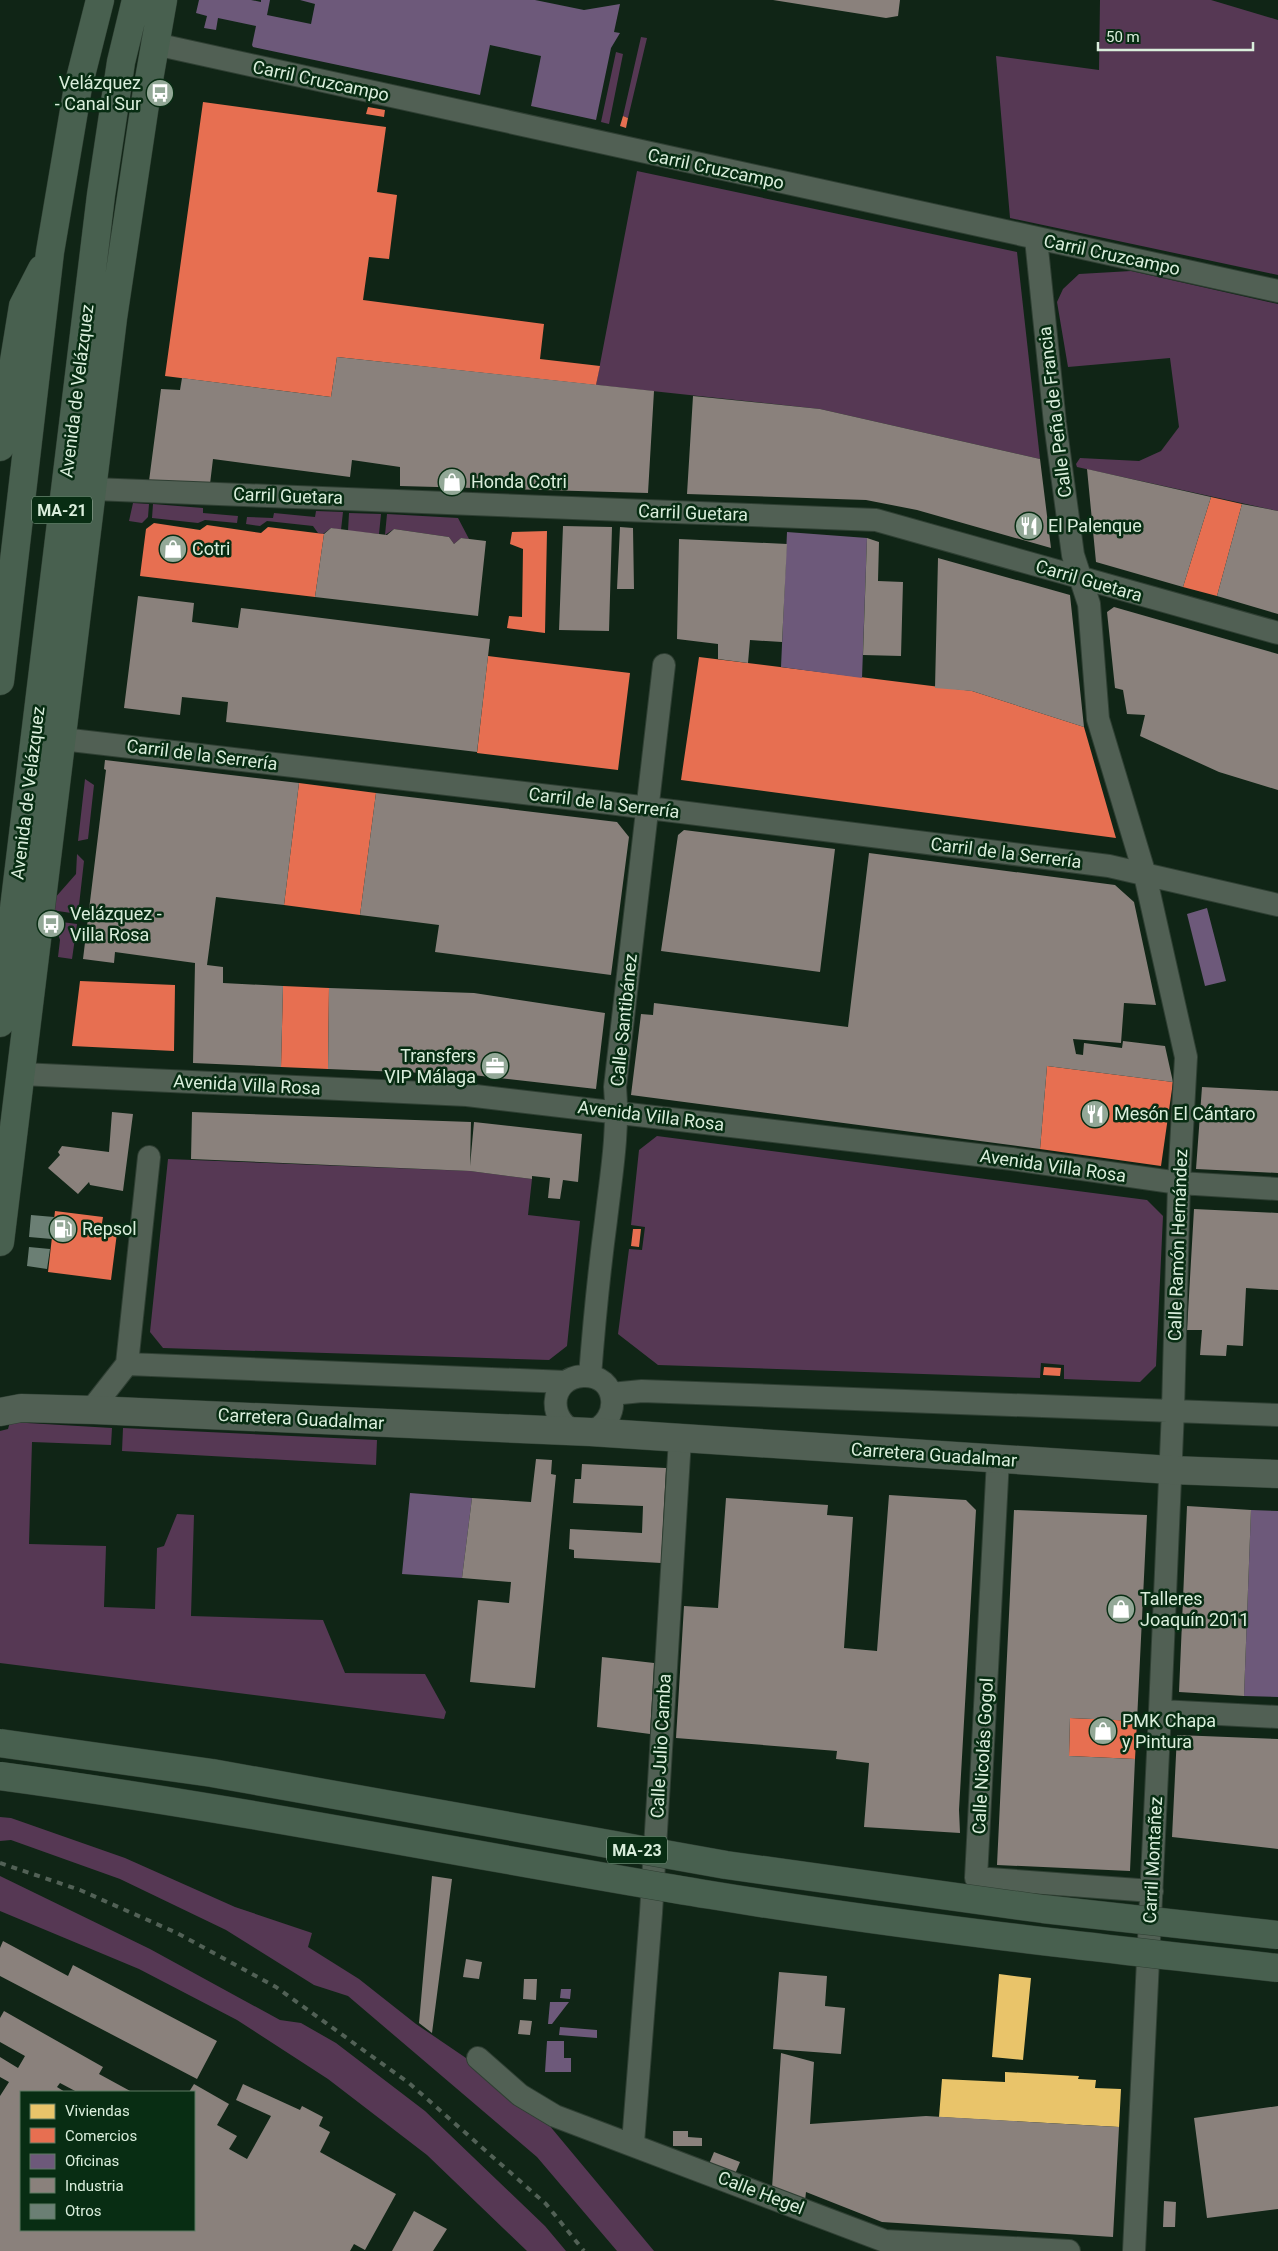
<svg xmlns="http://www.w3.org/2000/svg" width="1278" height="2251" viewBox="0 0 1278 2251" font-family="Roboto,sans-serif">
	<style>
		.green { fill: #563854 }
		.homes { fill: #e9c46a }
		.shops { fill: #e76f51 }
		.offices { fill: #6d597a }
		.industry { fill: #8a817c }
		.building { fill: #6b7f74 }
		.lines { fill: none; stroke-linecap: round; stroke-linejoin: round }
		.street-casing { stroke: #2f3f33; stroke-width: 24 }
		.secondary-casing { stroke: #2f3f33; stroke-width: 29 }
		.highway-casing { stroke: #2f3f33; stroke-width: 29 }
		.street { stroke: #516054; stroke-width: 22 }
		.secondary { stroke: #516054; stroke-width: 28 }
		.highway { stroke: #48604f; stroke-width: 28 }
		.rail { stroke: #526156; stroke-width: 4; stroke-dasharray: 6 6; stroke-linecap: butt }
		.highway-bridge-casing { stroke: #2f3f33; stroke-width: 29; stroke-linecap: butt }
		.highway-bridge { stroke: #48604f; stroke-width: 28 }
		.labels { text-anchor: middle; stroke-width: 5; stroke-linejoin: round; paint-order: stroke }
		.shield { fill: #082d13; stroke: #9bb4a0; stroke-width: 1 }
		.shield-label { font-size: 16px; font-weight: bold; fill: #daeedc }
		.street-label { font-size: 18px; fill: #daeedc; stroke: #082d13 }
		.poi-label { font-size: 18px; fill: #daeedc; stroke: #082d13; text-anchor: start }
	</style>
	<rect width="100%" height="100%" fill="#102516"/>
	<path class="green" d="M1100,0H1211L1278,20V275L1010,218L996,56L1099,70Z
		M641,37L647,38L628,118L623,116Z
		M616,52L623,54L609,124L601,122Z
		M637,171L1017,252L1040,459L820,409L596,385Z
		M1131,271L1278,304V511L1077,467L1076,464L1080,458L1139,461L1161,451L1179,427L1170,358L1068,367L1057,302L1063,289L1079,274Z
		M133,503L149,504L148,517L142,523L129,521Z
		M153,504L203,508V513L238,516L237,523L205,520L198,523L152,518Z
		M316,511L343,512L341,530L331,528L323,534L318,533L313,526L267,521L260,526L246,524L247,517L273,518L274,513L315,517Z
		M349,513L381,514L379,534L348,531Z
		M387,514L458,518L469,539L461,538L454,544L449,537L394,529L385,535Z
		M85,779L94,785L88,839L78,841Z
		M77,854L84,861L78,914L51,910L54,899L76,874Z
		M54,921L77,924L72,959L58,957L60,940Z
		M657,1136L1147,1200L1163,1216L1156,1366L1140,1382L1064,1379V1365L1041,1363L1040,1378L658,1365L618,1334L629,1249L642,1250L645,1227L631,1225L639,1150Z
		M168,1159L470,1171L532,1179L528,1215L580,1221L567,1346L549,1360L163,1348L150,1332Z
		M10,1422L112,1428L111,1445L32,1442L29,1544L106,1546L104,1607L155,1609L157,1548L164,1546L177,1514L194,1515L191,1616L323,1620L345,1673L425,1674L446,1712L444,1719L0,1663V1431L8,1429Z
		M123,1428L377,1440L376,1465L122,1451Z
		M0,1817L11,1818L125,1858L235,1907L312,1933L308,1947L359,1979L416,2024L466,2058L549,2125L654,2251H617L537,2157L348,1996L314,1985L226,1930L120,1879L11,1840L0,1841Z
		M0,1876L150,1949L280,2020L301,2023L336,2043L425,2111L545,2226L566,2251H527L427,2155L328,2079L237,2020L139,1969L0,1911Z"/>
	<path class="homes" d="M999,1974L1031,1978L1023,2060L992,2057Z
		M1005,2072L1079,2076L1078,2079L1096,2080L1095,2088L1121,2089L1119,2127L939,2117L942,2079L1005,2082Z"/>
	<path class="shops" d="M203,102L386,127L377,192L397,195L389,259L369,257L363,300L544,324L540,359L600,366L596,385L337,357L331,397L165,376Z
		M368,107L385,110L384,117L366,114Z
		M623,116L628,118L626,128L620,126Z
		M1211,497L1242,504L1217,596L1183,587Z
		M154,523L200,530L207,525L261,533L268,527L324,534L315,597L140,576L146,529Z
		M547,531L545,633L507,628L509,616L522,617L523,549L510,544L512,532Z
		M488,656L630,673L618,770L477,753Z
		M699,657L972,691L1084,727L1116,838L681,780Z
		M299,783L376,793L360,915L284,905Z
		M80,981L175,985L174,1051L72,1046Z
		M283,986L329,988L328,1069L281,1067Z
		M1047,1066L1173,1082L1161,1166L1040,1149Z
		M55,1211L103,1217L102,1223L118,1225L111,1280L48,1272Z
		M633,1229H641L639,1247L631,1246Z
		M1044,1367L1061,1368L1060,1376L1043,1375Z
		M1070,1718L1137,1721L1135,1759L1069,1756Z"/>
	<path class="offices" d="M199,0H251L261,2V0H270L267,15L311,24L315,4L300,0H535L584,10L620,4L614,32L620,33L611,48L596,120L531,106L541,56L490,45L480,95L253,47L252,45L256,26L218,18L216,30L204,28L207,16L196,13Z
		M787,532L867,538L862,678L781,667Z
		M1207,908L1226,981L1205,986L1187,914Z
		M410,1493L472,1498L462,1578L402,1574Z
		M1251,1510L1278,1511V1697L1244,1696Z
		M561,1989H571L570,1999L560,1998Z
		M550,2002H569L552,2024H548Z
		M560,2027L597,2030V2038L559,2035Z
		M547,2041H564V2058H571V2072H545Z"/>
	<path class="industry" d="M773,0H900L898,16L886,18Z
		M337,357L654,391L648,493L400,486V467L352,460L350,477L213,459L210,484L149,481L161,389L180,390L182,378L331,397Z
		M693,396L820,409L1040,459L1051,548L917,510L866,500L687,494Z
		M1087,469L1211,497L1183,587L1096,562Z
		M1242,504L1278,511V614L1217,596Z
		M563,526L612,527L609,631L559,630Z
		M620,527L633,528L634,589H617Z
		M331,528L387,535L394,529L449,537L454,544L461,538L486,541L478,616L315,597L324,534Z
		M867,538L879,542L878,581L903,582L901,656L863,655Z
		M679,539L787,544L782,642L750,640L748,663L718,659V644L677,639Z
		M938,558L1070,595L1084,727L972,691L935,688Z
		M138,596L194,603L192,622L238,628L241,608L490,639L477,752L226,722L228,702L182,697L180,715L124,708Z
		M1114,607L1278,654V790L1219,772L1140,736L1145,715L1127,714L1123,690L1115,688L1107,612Z
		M105,760L299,783L284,905L216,897L207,965L223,967V983L283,986L281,1067L193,1063L195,963L115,952L114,963L83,959L106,770L104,769Z
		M376,793L617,822L629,837L611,975L435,952L439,925L360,915Z
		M684,830L835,849L820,972L661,951L678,835Z
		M869,853L1115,885L1134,902L1156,1005L1124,1003L1121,1043L1073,1039L1076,1054L1083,1055L1084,1043L1122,1048L1123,1041L1165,1046L1173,1082L1047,1066L1040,1149L631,1095L641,1014L653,1015L654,1003L848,1027Z
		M329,988L474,993L605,1013L596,1089L473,1075L328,1069Z
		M1202,1087L1278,1091V1173L1196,1169Z
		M112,1112L133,1114L123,1191L90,1185L89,1182L78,1194L48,1168L60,1155L58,1152L62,1146L109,1152Z
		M192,1112L471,1122L470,1166L474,1122L582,1134L578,1182L563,1180L560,1199L548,1198L550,1178L532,1176V1179L470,1171L191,1159Z
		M1194,1209L1278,1213V1290L1246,1288L1243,1346L1227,1345L1226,1356L1200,1355L1202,1330H1187Z
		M536,1459L552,1460L551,1474L556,1475L535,1688L470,1682L478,1600L509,1603L511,1582L462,1578L472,1498L531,1502Z
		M582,1464L666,1468L661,1563L574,1558V1550L569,1549L570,1529L642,1533L643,1506L573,1503L575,1479H581Z
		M889,1495L966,1500L976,1510L959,1810L960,1833L864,1827L869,1763L836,1759L837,1751L676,1738L684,1606L718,1608L726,1498L828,1505L827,1515L853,1517L844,1648L877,1651Z
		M1187,1506L1251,1510L1244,1696L1179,1692Z
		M1014,1510L1147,1515L1137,1721L1070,1718L1069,1756L1135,1759L1130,1871L997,1865Z
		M602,1657L654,1663L650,1734L597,1727Z
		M1177,1735L1278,1739V1849L1172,1837Z
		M432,1876L452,1879L432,2033L419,2023Z
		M3,1941L68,1976L73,1965L217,2041L197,2079L0,1976V1948Z
		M466,1959L482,1962L479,1979L463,1977Z
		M779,1972L827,1976L825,2006L845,2008L841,2054L773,2049Z
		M524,1979H537L536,2000L523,1999Z
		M4,2011L103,2067L99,2074L132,2092H77L60,2083L57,2087L65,2092H21V2230H194V2092H189L194,2084L229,2104L217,2125L237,2136L229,2149L247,2159L271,2116L236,2100L243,2084L300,2110L302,2106L323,2117L319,2126L330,2132L320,2152L396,2194L365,2250L354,2244L350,2251H0V2096L9,2082L0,2077V2057L18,2068L25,2056L0,2042V2018Z
		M520,2020L532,2021L530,2035L518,2034Z
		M781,2053L814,2062L810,2124L926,2116L1119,2127L1113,2237L882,2222L806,2192L805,2201L772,2188Z
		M1278,2106V2209L1207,2218L1194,2118Z
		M673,2131H688V2137L702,2138V2146H673Z
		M714,2152L740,2162L735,2174L709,2164Z
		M1164,2201L1176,2202L1175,2227H1163Z
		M414,2211L447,2229L433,2251H392Z"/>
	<path class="building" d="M31,1215L54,1217L52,1239L29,1237Z
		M29,1247L50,1249L47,1269L27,1266Z"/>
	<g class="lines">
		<defs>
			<path id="street" d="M155,44L1278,291
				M1036,239L1055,423L1073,555L1089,604L1098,719L1145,875L1186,1057L1179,1183L1173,1410L1160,1711L1134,2251
				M93,489L876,520L1278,633
				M62,739L609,803L1109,866L1278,905
				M21,1074L467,1095L1012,1159L1179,1183L1278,1189
				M127,1364L149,1157
				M590,1376C594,1324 599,1272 606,1220C611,1176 619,1131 615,1087L664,665
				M611,1394L642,1391L1278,1415
				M91,1410L127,1364L566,1382
				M580,1433C546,1424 548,1378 583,1376C618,1374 623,1421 590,1432
				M998,1459L976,1878L1152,1891
				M1160,1711L1278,1717
				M478,2058L520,2095L555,2116L885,2241L1069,2251
				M633,2143L651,1913L680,1439"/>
			<path id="secondary" d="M0,1412L21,1408L94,1410L590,1432L1171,1470L1278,1474"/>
			<path id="highway" d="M0,447L23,306L42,269
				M0,681L50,252L78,87L100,0
				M0,1023L101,195L121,62L136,0
				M0,1242L113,318L147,91L163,0"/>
		</defs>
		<use href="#street" class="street-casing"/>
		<use href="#secondary" class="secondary-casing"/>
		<use href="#highway" class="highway-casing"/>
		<use href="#street" class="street"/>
		<use href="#secondary" class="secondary"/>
		<use href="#highway" class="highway"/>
		<path class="rail" d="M0,1863L80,1890L177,1933L276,1987L409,2083L546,2204L584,2251"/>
		<defs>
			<path id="highway-bridge" d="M0,1743L212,1773L726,1865L1043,1909L1278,1935
				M0,1776C238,1808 474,1856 711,1895C899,1926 1089,1947 1278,1968"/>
		</defs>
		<use href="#highway-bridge" class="highway-bridge-casing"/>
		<use href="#highway-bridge" class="highway-bridge"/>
	</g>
	<defs>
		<symbol id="bus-disc" viewBox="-11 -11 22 22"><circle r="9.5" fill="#93a897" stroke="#082d13"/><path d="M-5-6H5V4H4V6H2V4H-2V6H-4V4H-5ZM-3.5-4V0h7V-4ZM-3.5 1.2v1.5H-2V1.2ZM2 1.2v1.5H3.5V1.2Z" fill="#fff"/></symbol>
		<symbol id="shop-disc" viewBox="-11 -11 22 22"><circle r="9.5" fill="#93a897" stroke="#082d13"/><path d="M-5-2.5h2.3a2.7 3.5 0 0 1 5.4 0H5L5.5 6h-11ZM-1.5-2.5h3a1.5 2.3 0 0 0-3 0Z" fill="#fff"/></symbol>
		<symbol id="restaurant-disc" viewBox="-11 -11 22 22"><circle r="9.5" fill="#93a897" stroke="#082d13"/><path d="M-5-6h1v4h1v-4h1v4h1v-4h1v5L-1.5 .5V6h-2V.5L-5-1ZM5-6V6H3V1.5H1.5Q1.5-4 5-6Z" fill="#fff"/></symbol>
		<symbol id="office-disc" viewBox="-11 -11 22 22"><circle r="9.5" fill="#93a897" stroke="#082d13"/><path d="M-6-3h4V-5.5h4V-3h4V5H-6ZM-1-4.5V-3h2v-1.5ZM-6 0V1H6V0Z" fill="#fff"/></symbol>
		<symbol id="fuel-disc" viewBox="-11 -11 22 22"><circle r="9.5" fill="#93a897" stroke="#082d13"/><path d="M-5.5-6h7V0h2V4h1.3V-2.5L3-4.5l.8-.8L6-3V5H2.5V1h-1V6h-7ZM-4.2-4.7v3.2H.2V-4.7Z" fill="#fff"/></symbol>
	</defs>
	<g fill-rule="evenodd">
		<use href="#bus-disc" x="144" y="77" width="32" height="32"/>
		<use href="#shop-disc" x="436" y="466" width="32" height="32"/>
		<use href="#restaurant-disc" x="1013" y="510" width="32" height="32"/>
		<use href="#shop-disc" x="157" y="533" width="32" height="32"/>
		<use href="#bus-disc" x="35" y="908" width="32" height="32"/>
		<use href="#office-disc" x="479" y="1050" width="32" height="32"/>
		<use href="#restaurant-disc" x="1079" y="1098" width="32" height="32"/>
		<use href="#fuel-disc" x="47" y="1213" width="32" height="32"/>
		<use href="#shop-disc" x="1105" y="1593" width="32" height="32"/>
		<use href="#shop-disc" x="1087" y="1715" width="32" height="32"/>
	</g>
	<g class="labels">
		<g class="shield">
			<rect x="32" y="496.5" width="60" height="27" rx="4"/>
			<rect x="607" y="1836.5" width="60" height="27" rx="4"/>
		</g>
		<g class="shield-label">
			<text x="62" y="516">MA-21</text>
			<text x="637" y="1856">MA-23</text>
		</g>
		<g class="street-label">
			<text transform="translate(321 81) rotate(12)" y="6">Carril Cruzcampo</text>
			<text transform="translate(716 169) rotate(12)" y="6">Carril Cruzcampo</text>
			<text transform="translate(1112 255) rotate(12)" y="6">Carril Cruzcampo</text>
			<text transform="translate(77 391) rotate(-83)" y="6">Avenida de Velázquez</text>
			<text transform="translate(1055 412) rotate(-97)" y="6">Calle Peña de Francia</text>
			<text transform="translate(288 496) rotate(2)" y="6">Carril Guetara</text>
			<text transform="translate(693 513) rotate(2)" y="6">Carril Guetara</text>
			<text transform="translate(1089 581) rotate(16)" y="6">Carril Guetara</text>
			<text transform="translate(202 755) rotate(7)" y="6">Carril de la Serrería</text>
			<text transform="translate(28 793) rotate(-83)" y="6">Avenida de Velázquez</text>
			<text transform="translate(604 803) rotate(7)" y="6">Carril de la Serrería</text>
			<text transform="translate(1006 853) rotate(7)" y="6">Carril de la Serrería</text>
			<text transform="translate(624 1020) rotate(-84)" y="6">Calle Santibánez</text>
			<text transform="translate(247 1085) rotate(3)" y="6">Avenida Villa Rosa</text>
			<text transform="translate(651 1116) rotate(7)" y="6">Avenida Villa Rosa</text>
			<text transform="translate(1053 1166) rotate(8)" y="6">Avenida Villa Rosa</text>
			<text transform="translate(1178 1245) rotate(-88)" y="6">Calle Ramón Hernández</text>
			<text transform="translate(301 1419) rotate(3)" y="6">Carretera Guadalmar</text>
			<text transform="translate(934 1455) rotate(4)" y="6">Carretera Guadalmar</text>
			<text transform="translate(661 1746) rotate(-87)" y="6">Calle Julio Camba</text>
			<text transform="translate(983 1756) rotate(-87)" y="6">Calle Nicolás Gogol</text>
			<text transform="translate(1153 1860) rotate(-87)" y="6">Carril Montañez</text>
			<text transform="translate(761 2193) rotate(21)" y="6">Calle Hegel</text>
		</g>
		<g class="poi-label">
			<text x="141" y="89" text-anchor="end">Velázquez<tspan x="141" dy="21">- Canal Sur</tspan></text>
			<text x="471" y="488">Honda Cotri</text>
			<text x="1048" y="532">El Palenque</text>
			<text x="192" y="555">Cotri</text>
			<text x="70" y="920">Velázquez -<tspan x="70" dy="21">Villa Rosa</tspan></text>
			<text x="476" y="1062" text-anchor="end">Transfers<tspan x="476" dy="21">VIP Málaga</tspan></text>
			<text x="1114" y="1120">Mesón El Cántaro</text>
			<text x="82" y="1235">Repsol</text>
			<text x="1140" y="1605">Talleres<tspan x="1140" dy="21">Joaquín 2011</tspan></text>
			<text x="1122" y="1727">PMK Chapa<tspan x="1122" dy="21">y Pintura</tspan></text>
		</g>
	</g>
	<rect x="20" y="2091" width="175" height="140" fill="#082d13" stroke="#5c7a63"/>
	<rect x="30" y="2104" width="25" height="15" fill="#e9c46a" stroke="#5c7a63"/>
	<text x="65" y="2116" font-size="15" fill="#daeedc">Viviendas</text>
	<rect x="30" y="2128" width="25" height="15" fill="#e76f51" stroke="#5c7a63"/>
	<text x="65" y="2141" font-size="15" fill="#daeedc">Comercios</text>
	<rect x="30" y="2154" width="25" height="15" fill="#6d597a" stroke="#5c7a63"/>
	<text x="65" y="2166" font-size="15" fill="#daeedc">Oficinas</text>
	<rect x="30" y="2178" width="25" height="15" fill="#8a817c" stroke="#5c7a63"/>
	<text x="65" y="2191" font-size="15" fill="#daeedc">Industria</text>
	<rect x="30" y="2204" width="25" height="15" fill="#6b7f74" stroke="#5c7a63"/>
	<text x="65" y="2216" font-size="15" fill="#daeedc">Otros</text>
	<path d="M1098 42v8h155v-8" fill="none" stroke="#daeedc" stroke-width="2.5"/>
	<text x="1106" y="42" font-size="15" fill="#daeedc" stroke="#082d13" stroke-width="4" paint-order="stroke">50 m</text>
</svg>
